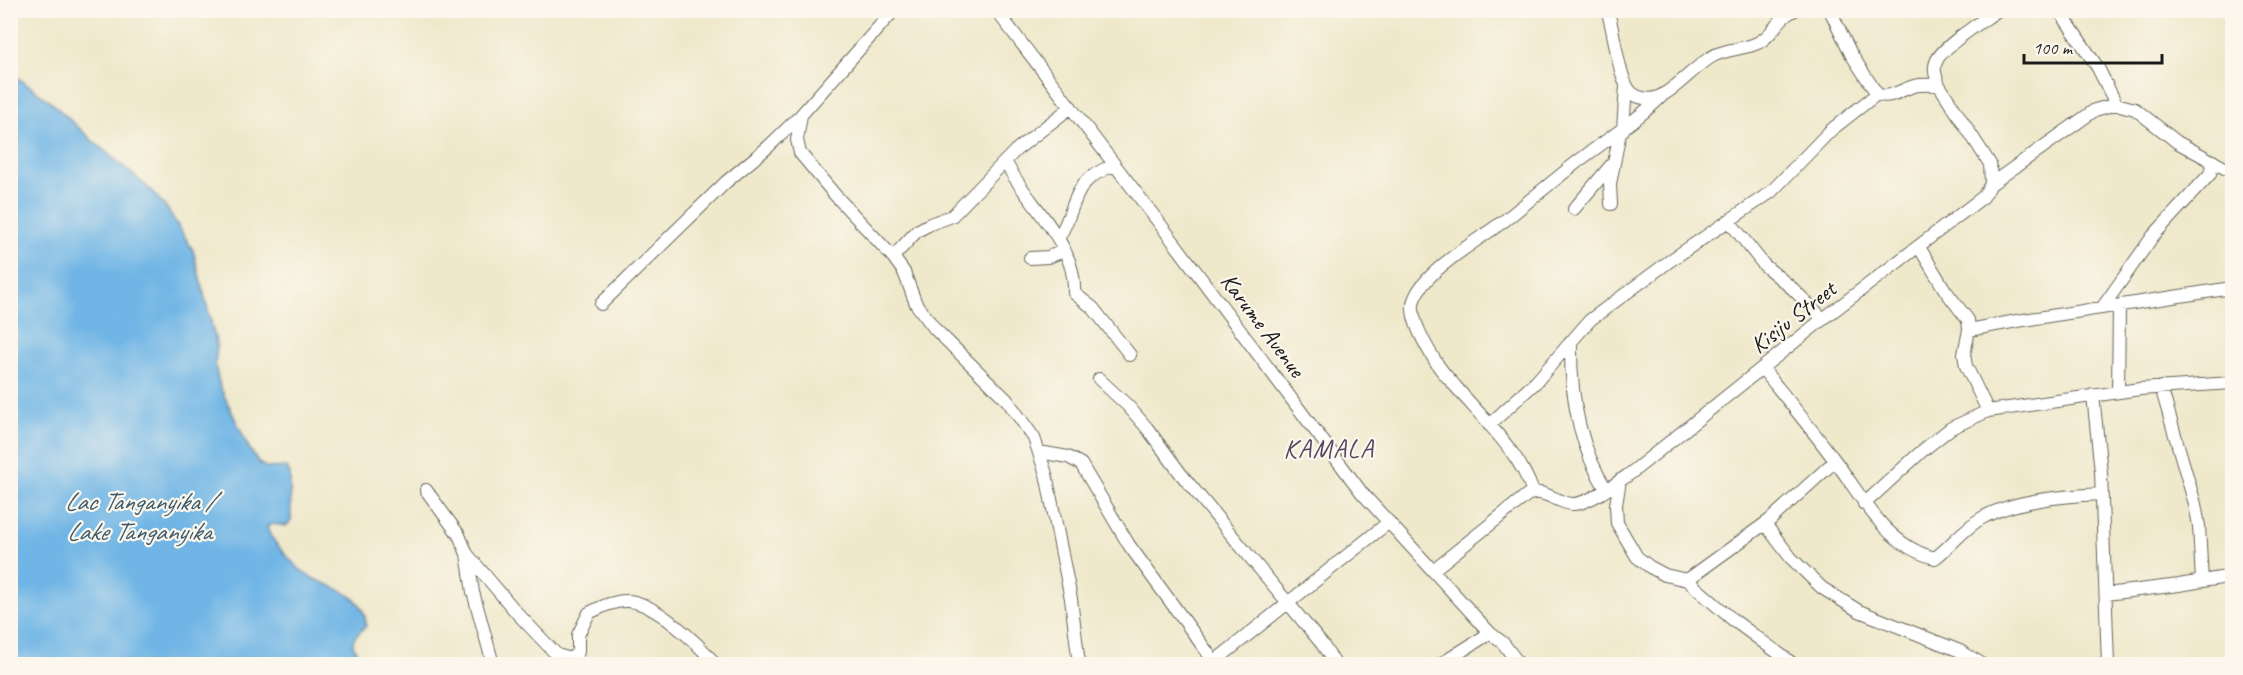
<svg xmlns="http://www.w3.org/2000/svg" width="2243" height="675" viewBox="0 0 2243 675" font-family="Caveat,sans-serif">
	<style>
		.water { fill: #6fb5e5; stroke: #466880; stroke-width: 1.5 }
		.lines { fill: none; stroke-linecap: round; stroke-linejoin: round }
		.minor-casing { stroke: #666359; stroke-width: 14 }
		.minor { stroke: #fff; stroke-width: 12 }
		.labels { text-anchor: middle; stroke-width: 4.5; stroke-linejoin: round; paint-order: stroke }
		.street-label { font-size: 24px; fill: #1c1c1c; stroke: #fbf7ec }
		.neighbourhood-label { font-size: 26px; letter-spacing: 1.5px; fill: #524761; stroke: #fbf7ec }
		.water-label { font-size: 26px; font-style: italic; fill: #3d596c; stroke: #fbf7ec }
	</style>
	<rect width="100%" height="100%" fill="#fbf7ec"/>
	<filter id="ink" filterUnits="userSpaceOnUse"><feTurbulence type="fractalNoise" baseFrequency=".0167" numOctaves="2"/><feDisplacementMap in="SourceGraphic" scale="12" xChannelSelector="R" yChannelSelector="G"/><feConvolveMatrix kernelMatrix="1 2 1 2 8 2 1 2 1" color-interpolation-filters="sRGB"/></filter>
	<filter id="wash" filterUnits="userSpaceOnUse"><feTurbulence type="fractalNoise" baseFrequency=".008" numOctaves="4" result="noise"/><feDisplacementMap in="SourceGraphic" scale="24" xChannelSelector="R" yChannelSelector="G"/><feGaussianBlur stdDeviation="1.35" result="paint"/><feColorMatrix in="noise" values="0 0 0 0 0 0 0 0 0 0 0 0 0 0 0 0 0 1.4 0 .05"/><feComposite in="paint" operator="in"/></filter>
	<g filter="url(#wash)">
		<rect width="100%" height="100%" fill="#efe8cb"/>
		<path class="water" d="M10,72L51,102L93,141L151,190L168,210L193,250L217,346L215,365L220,387L250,450L259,463L267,468L287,467L290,475L291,521L286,526L272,524L267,527C269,539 296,567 306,574C328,589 366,590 366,626L354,638L353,644L361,664H11Z"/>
	</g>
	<g filter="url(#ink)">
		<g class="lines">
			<defs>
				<path id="minor" d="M996,10L1170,237L1362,493L1490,633L1503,643L1519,664
					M1607,10C1615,31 1618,81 1632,93C1639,99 1651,100 1658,97C1676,90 1695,66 1713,56C1729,47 1752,50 1765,38C1776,29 1780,16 1795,10
					M1830,10L1851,54L1877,94C1890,100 1902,89 1914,86C1922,84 1931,85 1939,85
					M2059,10L2098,68L2116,104
					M801,115L797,140L800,153L835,195L893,257L904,272L916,304L935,329L1007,400L1034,438L1046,474L1071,599L1079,664
					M1623,130L1626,85
					M1005,161C1026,204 1077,242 1074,293L1093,308L1130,355
					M1991,184L2095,110L2116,104L2135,109L2177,142L2232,172
					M1611,204L1610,184L1620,132
					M1574,209L1612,164
					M1729,221L1764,265L1793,289L1823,319
					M1058,239C1080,202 1069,181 1115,165
					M1919,247L1945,290L1968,320L1969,330L1964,354L1966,366L1988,411
					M893,257L917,231L930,224L952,216L1016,150L1071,107
					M1030,258L1048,257L1064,251
					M601,304L726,182L768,147L801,115L894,10
					M2102,308L2153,236L2210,174L2213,161
					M1969,330L2017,321L2232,288
					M1571,341C1570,393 1578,445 1606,489
					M1762,368C1786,398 1810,427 1833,458C1863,497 1884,545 1935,558C1951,546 1964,528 1982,518C2014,500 2064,496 2101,494
					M1099,379L1128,406L1147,428L1181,474L1322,644L1335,664
					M2161,387L2195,504L2199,526L2202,581
					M2118,392L2119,306
					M2093,395L2101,472L2108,664
					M1489,425L1536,382L1590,320L1671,260L1771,192L1831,130L1877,94
					M1039,452L1068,457L1081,464L1129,545L1216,664
					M1620,480L1616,505L1617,523L1637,557L1650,567L1665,575L1687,580L1732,619L1793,664
					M426,490L459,535L467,554L473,592L493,664
					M1533,492C1519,451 1483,419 1456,387C1449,379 1441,371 1436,362C1427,348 1408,316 1414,300C1425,269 1483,238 1509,217C1530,200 1551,183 1572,166C1604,141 1637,121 1665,93
					M1864,504L1922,451L1951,428L1988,411L2140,389L2232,383
					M1765,524L1791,558L1822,588L1859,611L1960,651L1982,664
					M467,554L517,613L557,655L571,659L578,652V635L589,613C601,607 615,600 629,601C655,603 699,644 715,664
					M1433,570L1527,495C1544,487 1556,503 1572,504C1588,505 1618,482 1631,473L1823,319L1983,197L1991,184L1990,164L1939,85C1936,77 1933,70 1936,62C1941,47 1983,21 1998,10
					M1687,580L1770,520L1835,461
					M2106,594L2179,585L2232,576
					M1214,662L1389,522
					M1441,664L1490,633
					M2224,664L2232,663"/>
			</defs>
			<use href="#minor" class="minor-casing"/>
			<use href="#minor" class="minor"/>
		</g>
	</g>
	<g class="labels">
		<g class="street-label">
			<text transform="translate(1793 317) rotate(-38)" y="8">Kisiju Street</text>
			<text transform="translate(1263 325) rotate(53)" y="8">Karume Avenue</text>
		</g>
		<g class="neighbourhood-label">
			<text x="1329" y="457">KAMALA</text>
		</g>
		<g class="water-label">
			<text x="139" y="510">Lac Tanganyika /<tspan x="139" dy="30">Lake Tanganyika</tspan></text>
		</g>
	</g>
	<rect width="2243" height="675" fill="none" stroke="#fbf7ec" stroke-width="36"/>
	<path d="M2024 54v9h138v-9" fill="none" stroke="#1c1c1c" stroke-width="3"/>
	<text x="2033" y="54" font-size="18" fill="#1c1c1c" stroke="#fbf7ec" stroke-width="4.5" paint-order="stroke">100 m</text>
</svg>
